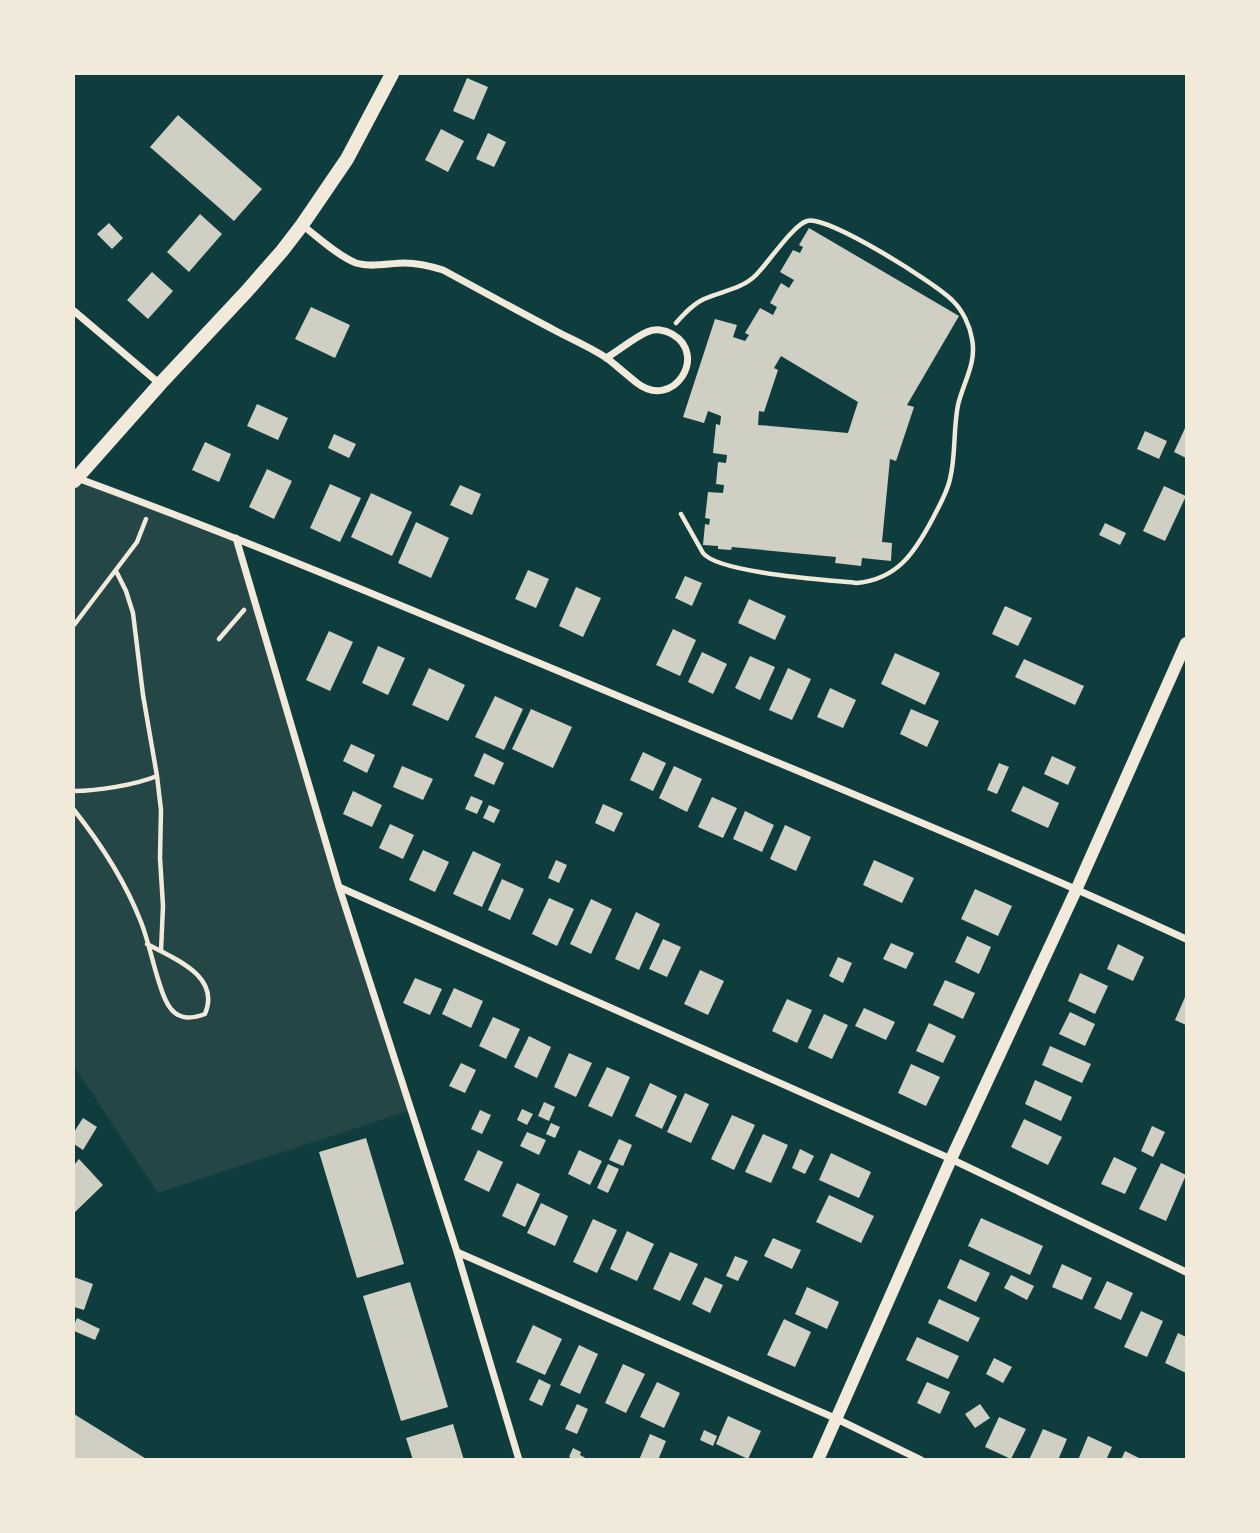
<svg xmlns="http://www.w3.org/2000/svg" width="1260" height="1533" viewBox="0 0 1260 1533" font-family="'Fira Sans',sans-serif">
	<style>
		.green { fill: #244646 }
		.building { fill: #cfcfc3; fill-rule: evenodd }
		.lines { fill: none; stroke-linecap: round; stroke-linejoin: round }
		.path { stroke: #f1e9da; stroke-width: 4.5 }
		.minor { stroke: #f1e9da; stroke-width: 7 }
		.tertiary { stroke: #f1e9da; stroke-width: 12 }
		.secondary { stroke: #f1e9da; stroke-width: 14 }
	</style>
	<rect width="100%" height="100%" fill="#0f3d3e"/>
	<path class="green" d="M77,478L236,538L339,887L411,1110L158,1193L74,1066V481Z"/>
	<path class="building" d="M467,78L488,87L474,120L453,111Z
		M178,115L262,189L234,221L150,147Z
		M441,129L464,141L448,172L425,160Z
		M488,133L506,142L494,167L476,159Z
		M200,214L222,234L189,272L167,252Z
		M109,223L123,238L112,249L97,234Z
		M809,228L959,316L907,405L914,407L896,461L890,459L882,542L892,543L891,561L862,558L861,566L835,563L836,557L732,547L731,550L718,549V546L703,545L705,524L709,525L710,519L705,518L708,492L723,493L724,485L716,484L718,462L726,463L727,455L713,453L716,424L720,425L721,416L708,411L704,423L683,417L715,319L737,325L733,337L745,341L749,335L745,333L760,308L773,315L777,307L770,303L781,283L789,288L794,280L780,272L793,250L800,253L803,247L799,245ZM781,356L858,402L848,433L758,425L759,411L764,412L778,370L774,368Z
		M152,272L173,291L148,319L127,300Z
		M311,307L350,325L335,358L295,339Z
		M257,404L288,418L278,440L247,426Z
		M1186,426V458L1174,452Z
		M1145,431L1167,441L1159,459L1137,449Z
		M334,434L356,444L349,458L328,448Z
		M205,442L231,454L219,482L192,470Z
		M267,469L292,481L274,519L249,507Z
		M330,484L361,498L340,542L310,528Z
		M460,485L481,494L472,515L450,505Z
		M1164,486L1186,496L1165,541L1143,531Z
		M371,493L412,512L392,556L351,537Z
		M416,522L449,538L431,578L398,563Z
		M1105,523L1126,533L1120,545L1099,535Z
		M528,570L549,579L536,608L515,599Z
		M685,576L702,583L692,606L675,598Z
		M576,587L601,598L583,637L559,626Z
		M749,599L786,616L775,640L738,623Z
		M1005,606L1032,618L1018,646L992,634Z
		M673,629L696,640L680,676L656,665Z
		M329,631L353,642L330,691L306,680Z
		M378,646L405,658L388,695L362,683Z
		M702,652L727,664L713,694L688,682Z
		M895,653L940,673L925,705L881,684Z
		M750,656L775,667L760,700L735,688Z
		M1024,659L1084,686L1075,705L1015,677Z
		M429,668L465,685L448,721L412,705Z
		M788,668L811,679L792,720L769,710Z
		M830,688L856,700L843,728L817,717Z
		M495,696L523,709L504,750L475,737Z
		M531,709L572,727L553,768L512,749Z
		M911,709L939,721L927,747L900,734Z
		M351,744L375,755L367,773L343,761Z
		M643,752L666,763L653,791L630,780Z
		M484,753L504,763L494,785L474,776Z
		M1052,756L1076,767L1068,785L1044,774Z
		M999,763L1009,767L997,794L987,790Z
		M402,766L433,779L423,800L393,787Z
		M674,766L702,779L687,812L659,798Z
		M1023,786L1059,803L1048,828L1011,811Z
		M353,791L382,805L372,827L343,814Z
		M471,796L483,801L477,814L465,809Z
		M712,797L737,808L723,838L698,827Z
		M603,804L623,813L614,832L595,823Z
		M489,805L500,810L494,823L483,818Z
		M745,811L774,825L762,852L733,839Z
		M390,824L414,835L403,859L379,848Z
		M785,825L811,837L796,871L770,859Z
		M423,850L449,862L435,892L409,880Z
		M473,851L501,864L482,907L453,894Z
		M556,860L567,865L559,883L548,878Z
		M874,860L914,878L902,903L863,885Z
		M502,879L524,889L510,920L488,910Z
		M975,889L1012,906L998,936L961,919Z
		M549,898L574,909L557,946L532,934Z
		M591,899L612,909L591,954L570,944Z
		M636,912L660,924L639,970L615,959Z
		M967,936L991,947L979,974L955,962Z
		M663,939L681,947L667,977L649,969Z
		M891,943L914,953L906,969L883,959Z
		M1118,944L1144,957L1133,981L1107,969Z
		M838,957L852,963L843,983L829,976Z
		M700,970L724,981L708,1015L684,1004Z
		M1080,973L1108,986L1095,1014L1068,1001Z
		M415,978L442,989L430,1015L403,1003Z
		M945,980L975,993L963,1019L933,1005Z
		M454,988L483,1001L471,1028L442,1014Z
		M1186,995V1025L1175,1020Z
		M787,999L812,1010L797,1043L772,1031Z
		M864,1008L895,1022L886,1040L855,1026Z
		M1070,1012L1095,1024L1085,1046L1059,1034Z
		M824,1014L848,1025L832,1059L808,1048Z
		M493,1017L520,1029L506,1059L479,1046Z
		M929,1023L956,1036L943,1063L916,1051Z
		M529,1036L551,1047L537,1078L514,1067Z
		M1050,1046L1091,1064L1082,1083L1042,1065Z
		M569,1053L592,1063L576,1097L554,1087Z
		M461,1063L476,1070L465,1093L449,1086Z
		M911,1064L940,1077L926,1106L898,1093Z
		M607,1067L630,1077L612,1117L588,1106Z
		M1035,1080L1072,1097L1061,1121L1025,1104Z
		M650,1083L677,1096L662,1129L635,1116Z
		M685,1093L709,1104L691,1143L667,1132Z
		M544,1102L555,1107L549,1121L538,1116Z
		M522,1109L533,1114L527,1125L517,1120Z
		M480,1110L491,1115L482,1134L471,1129Z
		M732,1115L755,1125L734,1170L711,1159Z
		M83,1118L97,1127L83,1150L74,1144V1132Z
		M1024,1119L1062,1137L1048,1165L1011,1147Z
		M551,1123L560,1127L555,1138L546,1134Z
		M1152,1126L1165,1132L1153,1157L1141,1151Z
		M527,1132L546,1140L539,1155L520,1146Z
		M763,1134L788,1145L771,1183L745,1172Z
		M366,1138L404,1264L357,1278L319,1152Z
		M619,1139L632,1145L623,1166L609,1160Z
		M800,1149L814,1156L805,1174L792,1168Z
		M478,1150L503,1162L489,1192L464,1180Z
		M579,1150L602,1161L590,1185L568,1174Z
		M831,1153L871,1172L859,1198L819,1180Z
		M1114,1157L1137,1168L1125,1194L1101,1184Z
		M79,1159L103,1185L74,1213V1165Z
		M1161,1163L1186,1175L1166,1221L1139,1209Z
		M608,1164L619,1169L608,1193L597,1188Z
		M517,1183L540,1194L525,1227L502,1216Z
		M829,1195L874,1216L861,1243L816,1222Z
		M541,1203L568,1216L555,1246L527,1233Z
		M981,1218L1043,1246L1030,1275L968,1246Z
		M593,1219L617,1230L597,1273L573,1262Z
		M627,1231L654,1244L637,1281L610,1269Z
		M773,1238L801,1250L792,1269L764,1256Z
		M670,1252L698,1264L680,1301L653,1289Z
		M735,1256L748,1261L738,1281L726,1276Z
		M960,1259L990,1273L976,1302L947,1288Z
		M1062,1264L1092,1278L1082,1300L1052,1287Z
		M1011,1275L1034,1286L1027,1300L1004,1288Z
		M74,1277L93,1284L84,1310L74,1307Z
		M705,1277L723,1285L710,1313L692,1304Z
		M1107,1281L1133,1293L1121,1320L1094,1308Z
		M410,1282L448,1407L401,1421L363,1296Z
		M807,1287L839,1302L827,1329L795,1314Z
		M939,1299L980,1318L968,1342L928,1323Z
		M1141,1311L1163,1321L1147,1357L1124,1347Z
		M77,1318L100,1329L95,1340L74,1331V1325Z
		M784,1319L811,1332L795,1367L767,1355Z
		M533,1325L562,1339L545,1375L516,1362Z
		M1178,1333L1186,1337V1373L1165,1363Z
		M917,1337L959,1356L948,1379L906,1360Z
		M579,1345L598,1354L580,1394L560,1385Z
		M994,1358L1012,1367L1003,1383L986,1374Z
		M623,1364L645,1374L626,1413L605,1403Z
		M539,1379L551,1385L542,1406L529,1400Z
		M657,1382L680,1393L664,1428L640,1417Z
		M927,1382L950,1392L940,1414L917,1403Z
		M577,1404L588,1409L577,1434L565,1429Z
		M980,1404L990,1418L975,1428L965,1414Z
		M74,1414L148,1460H74Z
		M728,1416L761,1431L748,1459L716,1444Z
		M999,1417L1026,1429L1011,1459L985,1447Z
		M453,1424L464,1460H413L406,1438Z
		M1043,1429L1067,1439L1058,1460H1029Z
		M704,1430L717,1436L713,1446L700,1440Z
		M650,1434L666,1441L658,1460H639Z
		M1088,1436L1112,1447L1106,1460H1078Z
		M573,1448L581,1452L580,1455L589,1460H575L569,1457Z
		M1125,1451L1143,1460H1121Z"/>
	<g class="lines">
		<path class="path" d="M676,323C684,314 693,304 704,299C722,291 742,289 756,275C768,263 793,225 807,221C826,214 937,284 953,301C963,311 970,326 972,339C977,363 963,383 958,405C953,430 956,455 950,479C947,493 939,506 933,518C915,552 898,579 857,583C828,580 718,573 703,553L681,514
			M116,571L126,591L133,613L143,695L157,776L161,810L160,858L163,906L161,951
			M74,625L137,542L146,519
			M219,639L244,610
			M74,791C97,791 135,785 157,776
			M74,810C101,844 125,881 141,922C148,940 152,960 158,979C161,988 164,1001 171,1009C180,1020 192,1019 205,1014C221,976 175,959 147,944"/>
		<path class="minor" d="M302,225C318,237 338,256 356,263C371,268 389,263 405,263C418,263 430,266 443,270C480,290 518,311 556,331C573,340 592,348 608,359C618,367 627,375 637,383C673,411 709,355 672,334C665,330 655,328 647,332C635,337 618,351 606,358
			M74,311L160,384
			M77,478C274,550 466,633 659,713C836,787 1013,859 1186,939
			M236,538L339,887L457,1252L519,1460
			M339,887L951,1159L1186,1272
			M457,1252L837,1419L921,1460"/>
		<path class="tertiary" d="M818,1460L951,1159L1077,888L1186,643"/>
		<path class="secondary" d="M74,481L160,384L247,291L282,251L302,225L347,159L392,74"/>
	</g>
	<rect width="1260" height="1533" fill="none" stroke="#f1e9da" stroke-width="150"/>
</svg>
